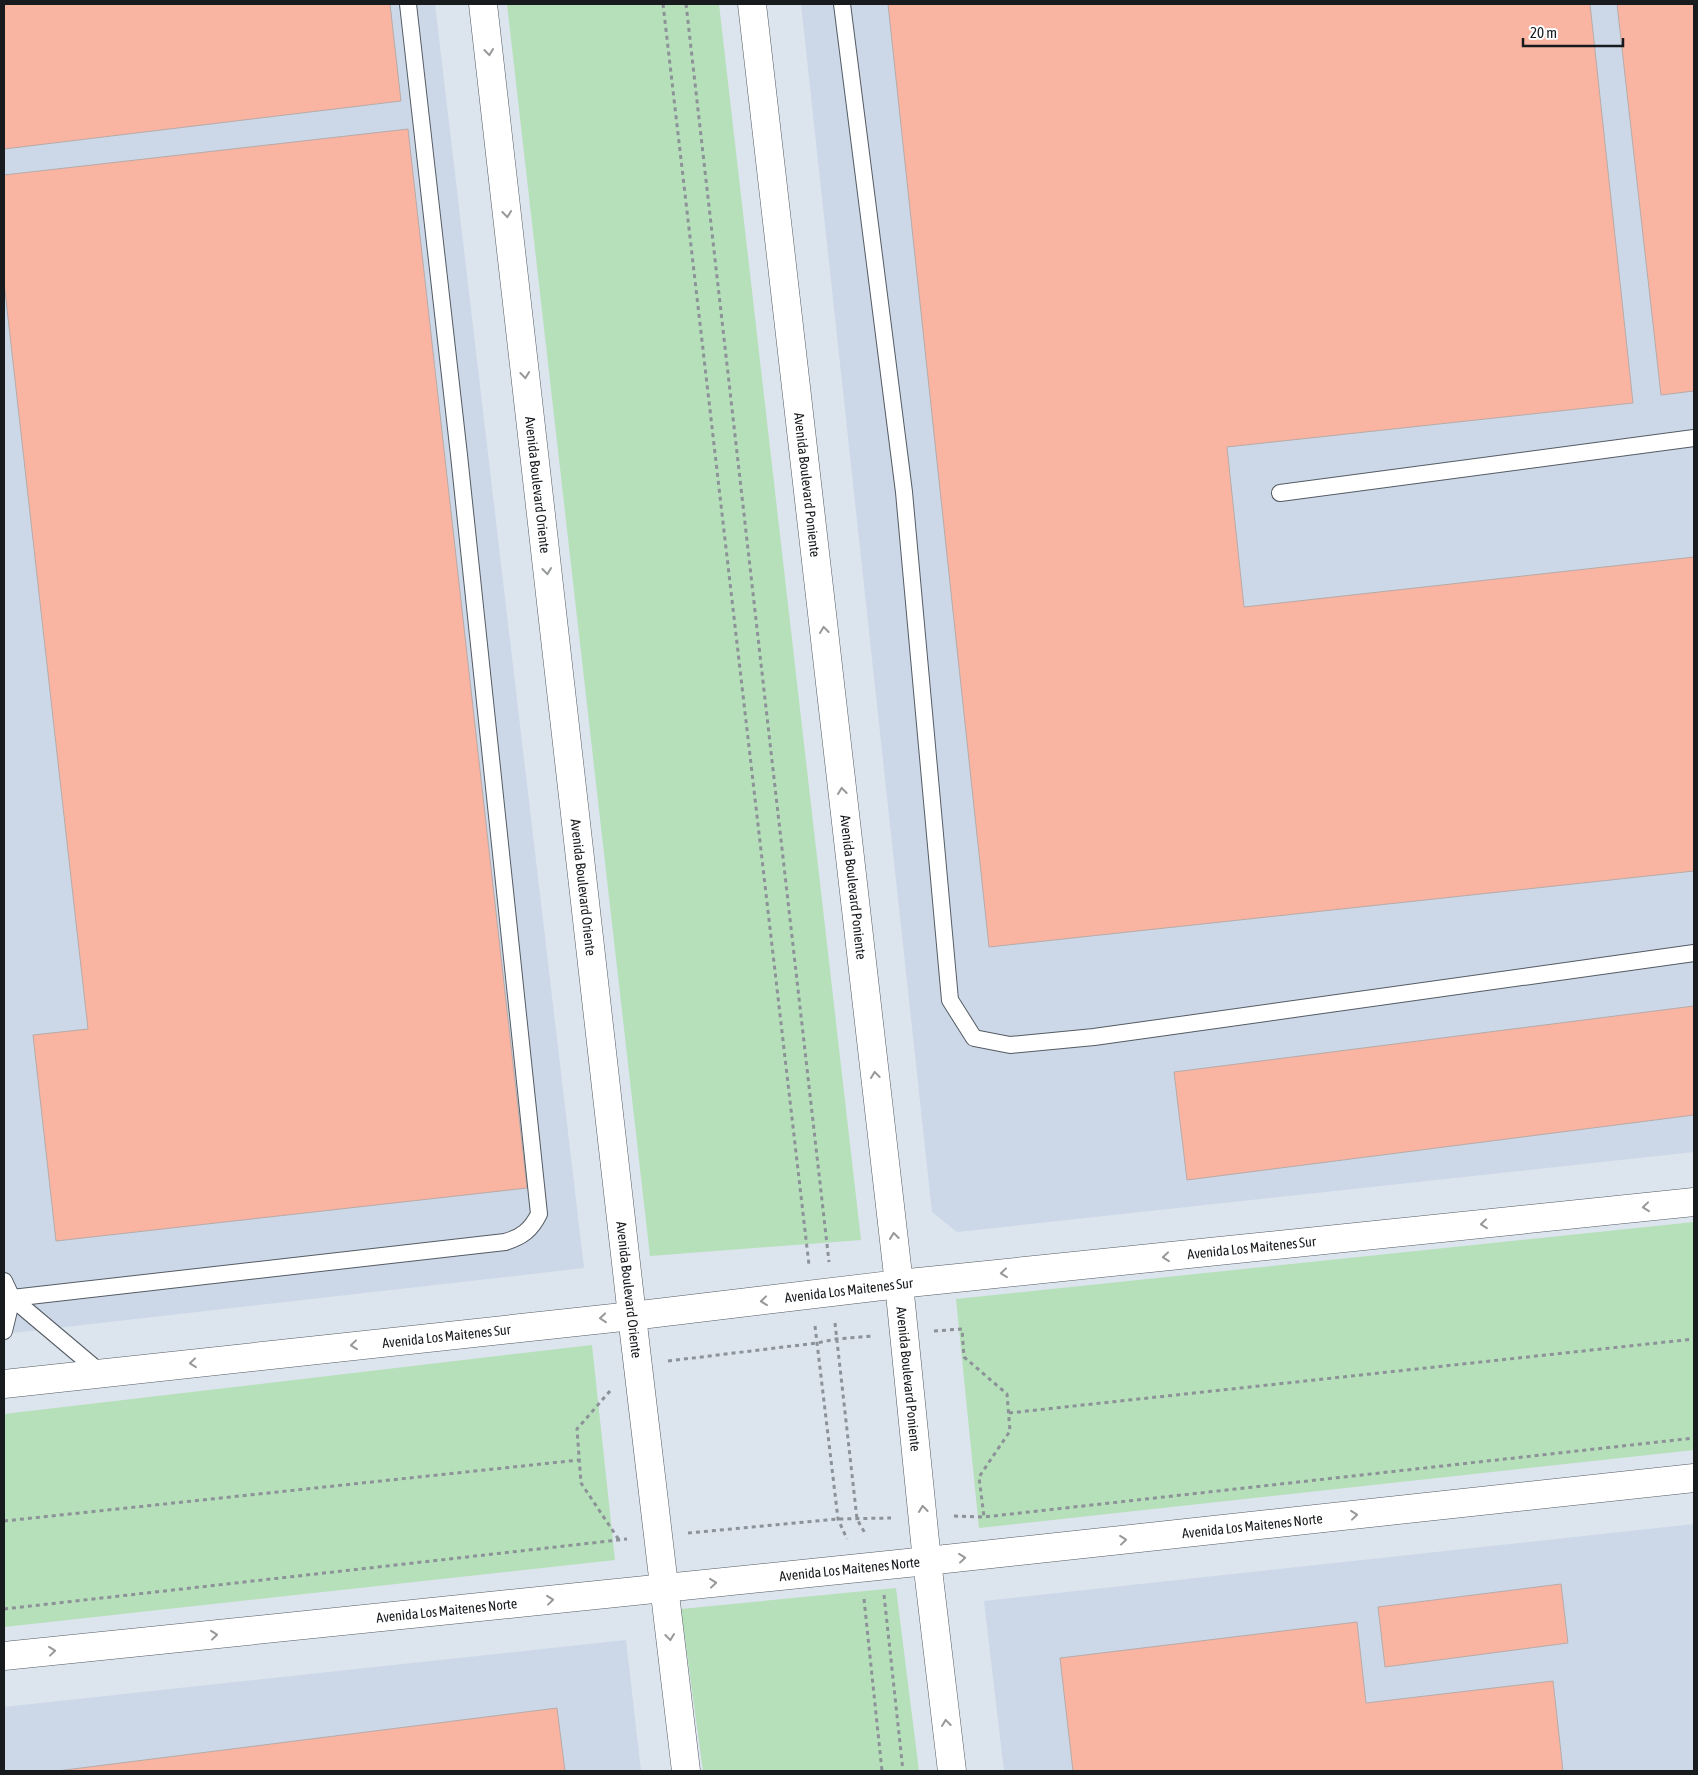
<svg xmlns="http://www.w3.org/2000/svg" width="1698" height="1775" viewBox="0 0 1698 1775" font-family="'Asap Condensed',sans-serif">
	<style>
		.built { fill: #ccd8e8 }
		.green { fill: #b5e0b9 }
		.building { fill: #f9b4a2; stroke: #b8aba8 }
		.lines { fill: none; stroke-linecap: round; stroke-linejoin: round }
		.service-casing { stroke: #545b63; stroke-width: 18 }
		.minor-casing { stroke: #545b63; stroke-width: 29 }
		.tertiary-casing { stroke: #545b63; stroke-width: 29 }
		.path { stroke: #8c9298; stroke-width: 3; stroke-dasharray: 4 4; stroke-linecap: butt }
		.service { stroke: #fff; stroke-width: 16 }
		.minor { stroke: #fff; stroke-width: 28 }
		.tertiary { stroke: #fff; stroke-width: 28 }
		.oneway { stroke: #97989a }
		.labels { text-anchor: middle; stroke-width: 4; stroke-linejoin: round; paint-order: stroke }
		.street-label { font-size: 14px; fill: #181b1e; stroke: #fff }
	</style>
	<rect width="100%" height="100%" fill="#dce4ed"/>
	<path class="built" d="M4,4H435L584,1268L4,1334Z
		M801,4H1694V1152L957,1232L932,1212Z
		M1694,1524V1771H1004L984,1601Z
		M626,1640L641,1771H4V1707Z"/>
	<path class="green" d="M507,4H719L861,1240L650,1256Z
		M1694,1222V1450L979,1528L956,1299Z
		M592,1345L615,1560L4,1627V1414Z
		M896,1588L919,1771H703L681,1609Z"/>
	<path class="building" d="M4,4H390L401,101L4,149Z
		M888,4H1590L1633,403L1227,447L1244,607L1694,557V871L989,947Z
		M1617,4H1694V391L1661,395Z
		M408,129L527,1188L56,1241L33,1035L88,1029L4,282V175Z
		M1694,1006V1115L1187,1180L1174,1072Z
		M1561,1584L1568,1643L1385,1667L1378,1607Z
		M1357,1622L1366,1703L1553,1681L1563,1771H1073L1060,1658Z
		M557,1708L565,1771H57Z"/>
	<g class="lines">
		<defs>
			<path id="service" d="M842,4L904,492L950,1000L974,1038L1010,1045L1094,1037L1694,953
				M1280,493L1694,438
				M4,1281L12,1298L505,1242C522,1237 531,1230 539,1214L459,455L408,4
				M4,1331L12,1298L101,1373"/>
			<g id="minor">
				<path id="s1" d="M483,4L632,1316L686,1771"/>
				<path id="s2" d="M752,4L899,1284L927,1561L952,1771"/>
			</g>
			<g id="tertiary">
				<path id="s3" d="M4,1384L632,1316L899,1284L1694,1202"/>
				<path id="s4" d="M4,1656L927,1561L1694,1478"/>
			</g>
		</defs>
		<use href="#service" class="service-casing"/>
		<use href="#minor" class="minor-casing"/>
		<use href="#tertiary" class="tertiary-casing"/>
		<path class="path" d="M663,4L809,1265
			M686,4L829,1262
			M835,1323L857,1519L866,1535
			M815,1326L838,1519L847,1539
			M934,1331L962,1329L964,1357L1007,1394L1010,1431L979,1477L984,1517
			M668,1361L817,1343L836,1339L873,1336
			M610,1391L577,1429L581,1483L619,1540
			M1009,1413L1694,1339
			M954,1516L984,1517L1694,1438
			M4,1521L579,1460
			M688,1533L838,1519L891,1518
			M884,1595L903,1771
			M864,1599L882,1771
			M4,1609L627,1539"/>
		<use href="#service" class="service"/>
		<use href="#minor" class="minor"/>
		<use href="#tertiary" class="tertiary"/>
	</g>
	<defs><path id="oneway-chevron" d="M-2-3.5L2.5 0L-2 3.5" fill="none" stroke-width="1.6" stroke-linecap="round" stroke-linejoin="round" transform="scale(1.25)"/></defs>
	<g class="oneway">
		<use href="#oneway-chevron" transform="translate(489 52) rotate(84)"/>
		<use href="#oneway-chevron" transform="translate(507 214) rotate(84)"/>
		<use href="#oneway-chevron" transform="translate(525 375) rotate(84)"/>
		<use href="#oneway-chevron" transform="translate(547 571) rotate(84)"/>
		<use href="#oneway-chevron" transform="translate(824 630) rotate(-97)"/>
		<use href="#oneway-chevron" transform="translate(842 791) rotate(-97)"/>
		<use href="#oneway-chevron" transform="translate(875 1075) rotate(-97)"/>
		<use href="#oneway-chevron" transform="translate(1646 1207) rotate(174)"/>
		<use href="#oneway-chevron" transform="translate(1484 1224) rotate(174)"/>
		<use href="#oneway-chevron" transform="translate(894 1236) rotate(-97)"/>
		<use href="#oneway-chevron" transform="translate(1166 1257) rotate(174)"/>
		<use href="#oneway-chevron" transform="translate(1004 1273) rotate(174)"/>
		<use href="#oneway-chevron" transform="translate(764 1301) rotate(174)"/>
		<use href="#oneway-chevron" transform="translate(603 1318) rotate(175)"/>
		<use href="#oneway-chevron" transform="translate(354 1345) rotate(174)"/>
		<use href="#oneway-chevron" transform="translate(193 1363) rotate(174)"/>
		<use href="#oneway-chevron" transform="translate(923 1509) rotate(-96)"/>
		<use href="#oneway-chevron" transform="translate(1354 1515) rotate(-6)"/>
		<use href="#oneway-chevron" transform="translate(1123 1540) rotate(-6)"/>
		<use href="#oneway-chevron" transform="translate(962 1558) rotate(-6)"/>
		<use href="#oneway-chevron" transform="translate(713 1583) rotate(-6)"/>
		<use href="#oneway-chevron" transform="translate(550 1600) rotate(-6)"/>
		<use href="#oneway-chevron" transform="translate(214 1635) rotate(-6)"/>
		<use href="#oneway-chevron" transform="translate(670 1637) rotate(83)"/>
		<use href="#oneway-chevron" transform="translate(52 1651) rotate(-6)"/>
		<use href="#oneway-chevron" transform="translate(946 1723) rotate(-97)"/>
	</g>
	<g class="labels">
		<g class="street-label">
			<text dy="5" stroke="none"><textPath href="#s1" startOffset="484">Avenida Boulevard Oriente</textPath></text>
			<text dy="5" stroke="none"><textPath href="#s2" startOffset="484">Avenida Boulevard Poniente</textPath></text>
			<text dy="5" stroke="none"><textPath href="#s2" startOffset="889">Avenida Boulevard Poniente</textPath></text>
			<text dy="5" stroke="none"><textPath href="#s1" startOffset="889">Avenida Boulevard Oriente</textPath></text>
			<text dy="5" stroke="none"><textPath href="#s3" startOffset="1255">Avenida Los Maitenes Sur</textPath></text>
			<text dy="5" stroke="none"><textPath href="#s1" startOffset="1294">Avenida Boulevard Oriente</textPath></text>
			<text dy="5" stroke="none"><textPath href="#s3" startOffset="850">Avenida Los Maitenes Sur</textPath></text>
			<text dy="5" stroke="none"><textPath href="#s3" startOffset="445">Avenida Los Maitenes Sur</textPath></text>
			<text dy="5" stroke="none"><textPath href="#s2" startOffset="1384">Avenida Boulevard Poniente</textPath></text>
			<text dy="5" stroke="none"><textPath href="#s4" startOffset="1255">Avenida Los Maitenes Norte</textPath></text>
			<text dy="5" stroke="none"><textPath href="#s4" startOffset="850">Avenida Los Maitenes Norte</textPath></text>
			<text dy="5" stroke="none"><textPath href="#s4" startOffset="445">Avenida Los Maitenes Norte</textPath></text>
		</g>
	</g>
	<rect width="1698" height="1775" fill="none" stroke="#181b1e" stroke-width="10"/>
	<path d="M1523 38v8h100v-8" fill="none" stroke="#181b1e" stroke-width="2.5"/>
	<text x="1530" y="38" font-size="15" fill="#181b1e" stroke="#ffffff" stroke-width="4" paint-order="stroke">20 m</text>
</svg>
